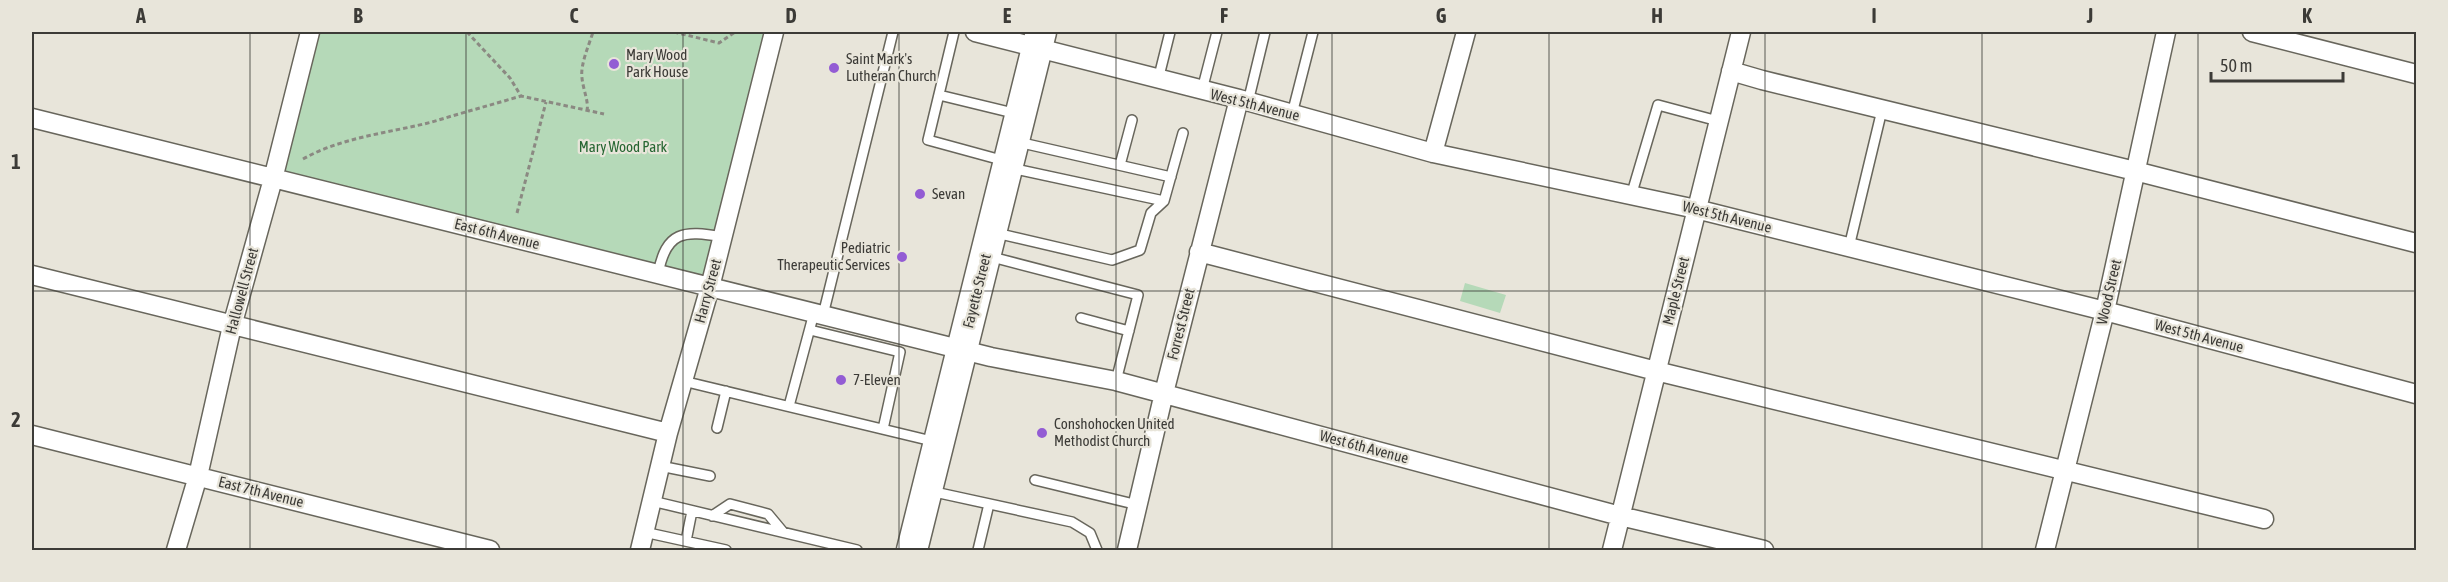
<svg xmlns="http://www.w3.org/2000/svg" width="2448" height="582" viewBox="0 0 2448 582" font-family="'Asap Condensed',sans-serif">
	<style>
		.green { fill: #b5d9b8 }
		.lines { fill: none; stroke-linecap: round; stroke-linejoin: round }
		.lane-casing { stroke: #68665c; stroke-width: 12 }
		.street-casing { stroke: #68665c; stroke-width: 21 }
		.primary-casing { stroke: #68665c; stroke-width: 33 }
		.path { stroke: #8b8982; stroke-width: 3; stroke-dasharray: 4.5 3; stroke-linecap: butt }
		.lane { stroke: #fff; stroke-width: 9 }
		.street { stroke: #fff; stroke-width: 18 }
		.primary { stroke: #fff; stroke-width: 30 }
		.grid { fill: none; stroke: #3c3b37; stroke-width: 1.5; stroke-opacity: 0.55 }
		.poi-dot { fill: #935cd4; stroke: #e8e5da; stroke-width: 2 }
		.labels { text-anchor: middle; stroke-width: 4.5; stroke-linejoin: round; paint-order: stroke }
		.poi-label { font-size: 15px; fill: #3c3b37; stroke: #e8e5da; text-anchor: start }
		.street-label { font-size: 15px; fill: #3c3b37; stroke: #e8e5da }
		.park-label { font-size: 15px; fill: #266632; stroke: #e8e5da }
		.neatline { fill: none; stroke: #3c3b37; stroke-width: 2 }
		.grid-label { font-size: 20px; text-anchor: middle; font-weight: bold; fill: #3c3b37 }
	</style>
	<rect width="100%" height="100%" fill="#e8e5da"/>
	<path class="green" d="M310,32H774L710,287L273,179Z
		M1465,283L1506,295L1500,313L1460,301Z"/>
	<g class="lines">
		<defs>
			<path id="lane" d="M954,32L928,140L1005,161
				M1158,80L1170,32
				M1202,90L1217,32
				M939,95L1017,114
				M1248,102L1265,32
				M1292,114L1313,32
				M1018,142L1171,177
				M1120,165L1132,120
				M1011,168L1164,201
				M1631,196L1658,105L1718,121
				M996,233L1112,260L1140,250L1151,213L1164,201L1183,133
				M1849,247L1882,110
				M988,256L1138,295L1116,381
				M658,274C666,231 683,230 723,237
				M823,315L893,32
				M1081,318L1129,331
				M810,330L900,352L883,429
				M683,381L936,442
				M789,406L814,313
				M717,428L726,391
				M660,466L710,476
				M1035,480L1138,505
				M930,491L1072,522L1090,533L1097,550
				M652,501L857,550
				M712,516L730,504L768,514L783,532
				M644,532L726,550
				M686,541L692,511
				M978,550L989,504"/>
			<path id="street" d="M975,32L1239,99L1433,153L1696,209L2105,311L2416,394
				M2252,32L2416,74
				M1731,71L1762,80L2135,171L2416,243
				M32,118L991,357L1116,381L1620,516L1764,550
				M1433,153L1466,32
				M1199,252L1656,371L2264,519
				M32,275L668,433
				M32,435L490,550
				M176,550L198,476L232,326L273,179L310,32
				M640,550L668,433L710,287L774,32
				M1127,550L1164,393L1239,99
				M1612,550L1741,32
				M2045,550L2105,311L2166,32"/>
			<path id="primary" d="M912,550L1041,32"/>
		</defs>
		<use href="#lane" class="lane-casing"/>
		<use href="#street" class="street-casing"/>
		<use href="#primary" class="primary-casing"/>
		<path class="path" d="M467,32L510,78L521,96L604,114
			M674,32L719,43L735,32
			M587,111C589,102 583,89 582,78C580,65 589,45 593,32
			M303,159C342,137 389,133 432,122C461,113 491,105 521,96
			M517,213L546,102"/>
		<use href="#lane" class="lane"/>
		<use href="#street" class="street"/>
		<use href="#primary" class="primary"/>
	</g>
	<path class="grid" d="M250,32V550M466,32V550M683,32V550M899,32V550M1116,32V550M1332,32V550M1549,32V550M1765,32V550M1982,32V550M2198,32V550M32,291H2416"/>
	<g class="poi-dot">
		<circle cx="614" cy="64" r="6"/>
		<circle cx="834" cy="68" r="6"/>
		<circle cx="920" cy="194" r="6"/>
		<circle cx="902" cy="257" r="6"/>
		<circle cx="841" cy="380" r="6"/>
		<circle cx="1042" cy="433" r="6"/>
	</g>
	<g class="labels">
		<g class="poi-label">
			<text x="626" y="60">Mary Wood<tspan x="626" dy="17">Park House</tspan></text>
			<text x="846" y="64">Saint Mark's<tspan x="846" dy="17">Lutheran Church</tspan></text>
			<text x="932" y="199">Sevan</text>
			<text x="890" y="253" text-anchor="end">Pediatric<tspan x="890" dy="17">Therapeutic Services</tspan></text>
			<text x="853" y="385">7-Eleven</text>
			<text x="1054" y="429">Conshohocken United<tspan x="1054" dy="17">Methodist Church</tspan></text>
		</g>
		<g class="street-label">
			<text transform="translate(1255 105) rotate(14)" y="5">West 5th Avenue</text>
			<text transform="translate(1727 217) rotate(14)" y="5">West 5th Avenue</text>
			<text transform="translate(497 234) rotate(14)" y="5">East 6th Avenue</text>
			<text transform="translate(242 291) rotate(-75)" y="5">Hallowell Street</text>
			<text transform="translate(708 291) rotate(-75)" y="5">Harry Street</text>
			<text transform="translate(977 291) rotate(-76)" y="5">Fayette Street</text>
			<text transform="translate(1676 291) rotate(-76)" y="5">Maple Street</text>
			<text transform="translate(2109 292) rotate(-77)" y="5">Wood Street</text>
			<text transform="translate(1181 324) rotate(-76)" y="5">Forrest Street</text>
			<text transform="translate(2199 336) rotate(15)" y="5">West 5th Avenue</text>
			<text transform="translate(1364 447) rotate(15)" y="5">West 6th Avenue</text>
			<text transform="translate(261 492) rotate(14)" y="5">East 7th Avenue</text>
		</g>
		<g class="park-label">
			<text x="623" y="152">Mary Wood Park</text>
		</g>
	</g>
	<rect width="2448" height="582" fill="none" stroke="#e8e5da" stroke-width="66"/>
	<path d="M2211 72v9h132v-9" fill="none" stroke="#3c3b37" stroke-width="3"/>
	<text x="2220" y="72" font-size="18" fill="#3c3b37" stroke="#e8e5da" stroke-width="4.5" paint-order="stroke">50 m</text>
	<rect x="33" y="33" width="2382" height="516" class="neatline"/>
	<g class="grid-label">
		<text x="141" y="23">A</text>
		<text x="358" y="23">B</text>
		<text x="574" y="23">C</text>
		<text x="791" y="23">D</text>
		<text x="1007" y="23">E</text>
		<text x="1224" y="23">F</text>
		<text x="1441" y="23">G</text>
		<text x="1657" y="23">H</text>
		<text x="1874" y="23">I</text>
		<text x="2090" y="23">J</text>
		<text x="2307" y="23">K</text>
		<text x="16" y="169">1</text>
		<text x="16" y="427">2</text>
	</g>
</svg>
